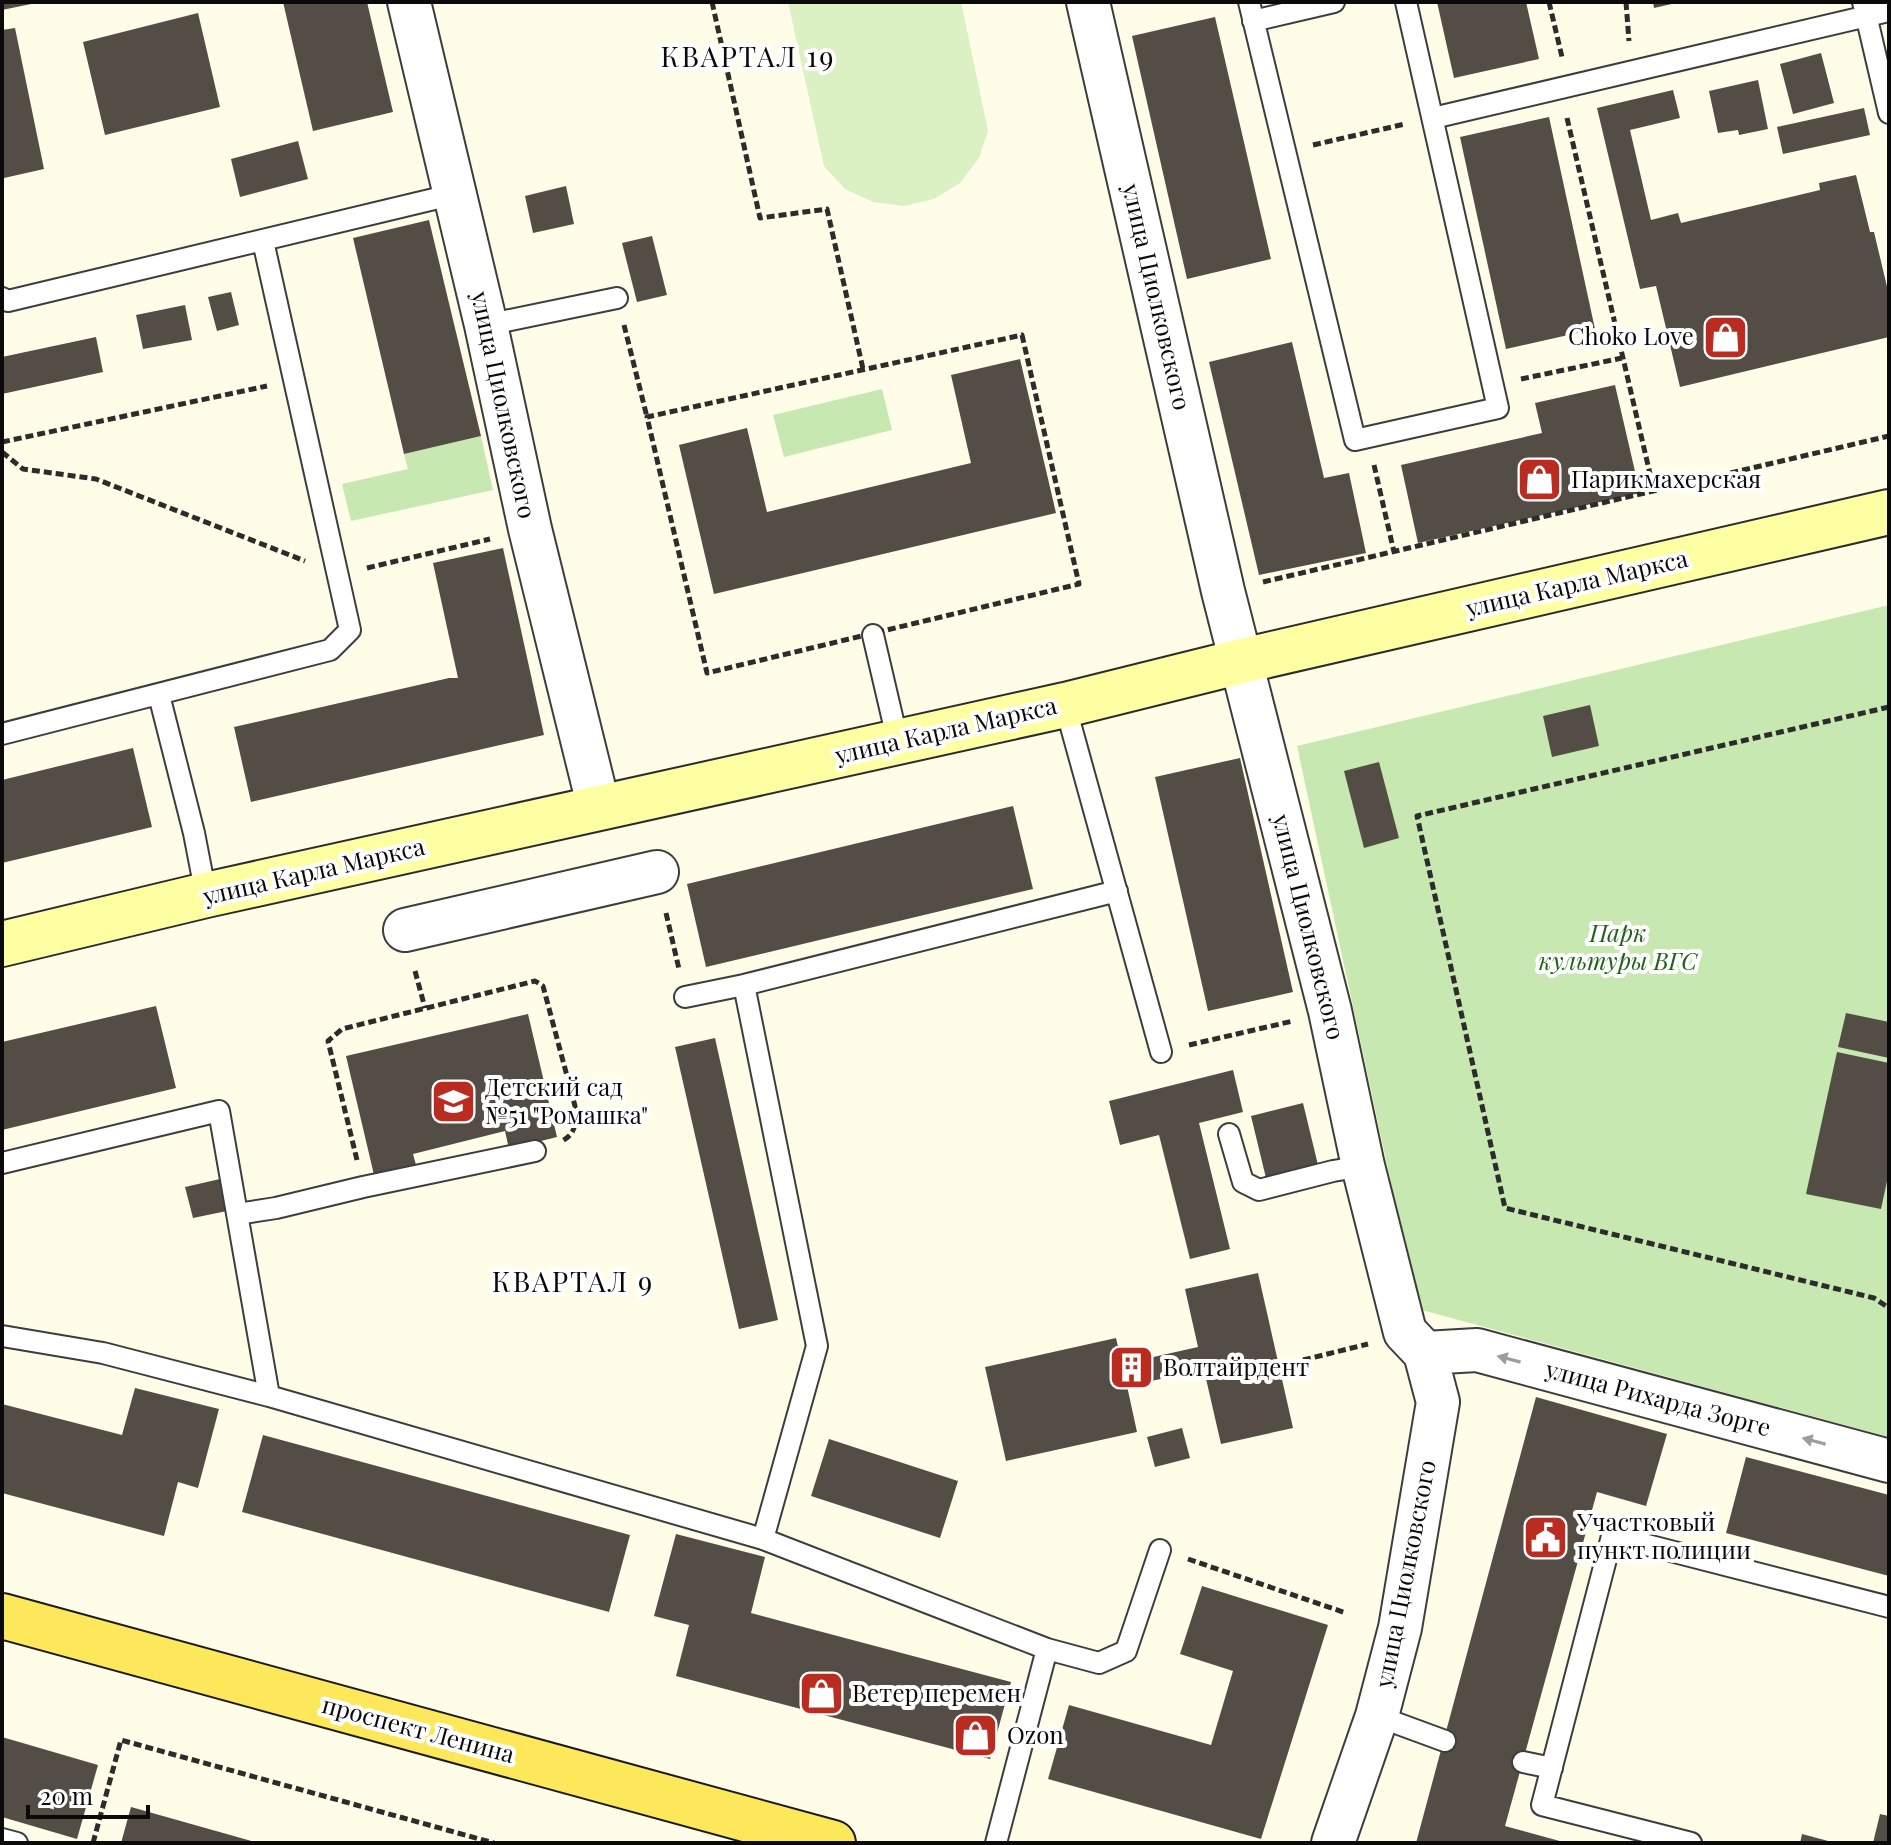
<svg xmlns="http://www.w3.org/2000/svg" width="1891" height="1845" viewBox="0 0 1891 1845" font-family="'Playfair Display',serif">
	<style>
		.green { fill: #c7e9b1 }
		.pitch { fill: #dbf0c3 }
		.building { fill: #534d46 }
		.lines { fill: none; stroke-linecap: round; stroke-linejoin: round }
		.lane-casing { stroke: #3d3d3d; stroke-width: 24 }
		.street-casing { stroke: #3d3d3d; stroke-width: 46 }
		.secondary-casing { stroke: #2c2c2c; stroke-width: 48 }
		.primary-casing { stroke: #1b1b1b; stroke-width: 48 }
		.path { stroke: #2c2c2c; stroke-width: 5; stroke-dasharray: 8 4; stroke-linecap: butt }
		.lane { stroke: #fff; stroke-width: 20 }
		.street { stroke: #fff; stroke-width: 42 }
		.secondary { stroke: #feffa2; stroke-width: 44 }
		.primary { stroke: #fce85a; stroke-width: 44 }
		.oneway { fill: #9d9d9d }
		.labels { text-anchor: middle; stroke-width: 8; stroke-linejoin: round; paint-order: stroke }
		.street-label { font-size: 24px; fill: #0a0a0a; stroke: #fff }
		.poi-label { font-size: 24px; fill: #0a0a0a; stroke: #fff; text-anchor: start }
		.park-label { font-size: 24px; font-style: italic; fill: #20621a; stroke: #fff }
		.quarter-label { font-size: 28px; letter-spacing: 2px; fill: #0a0a0a; stroke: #fff }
	</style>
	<rect width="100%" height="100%" fill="#fffde7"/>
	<path class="green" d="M882,389L892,430L784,457L773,415Z
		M481,436L493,490L351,521L342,484L408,469L404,454Z
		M1889,605V1437L1418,1309L1297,746Z"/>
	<path class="pitch" d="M788,2H961L988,131L979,158L960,183L934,199L904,206L873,202L845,189L824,166Z"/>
	<path class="building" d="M2,2H35L36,3L2,10Z
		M283,2H367L393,112L313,131Z
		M1437,2H1526L1539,59L1454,78Z
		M1653,2H1676V3L1654,8Z
		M198,13L220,107L105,135L83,42Z
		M1215,17L1271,259L1187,279L1132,36Z
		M15,28L44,169L4,178L2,170V30Z
		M1821,53L1834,103L1793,114L1780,64Z
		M1758,80L1768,129L1739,135L1738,130L1718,133L1709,91Z
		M1673,90L1680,118L1630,130L1651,220L1678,213L1681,223L1820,190L1819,183L1856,175L1870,232H1874L1889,295V337L1680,387L1656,286L1640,289L1597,108Z
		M1864,108L1870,135L1783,154L1777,127Z
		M1549,117L1595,329L1506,349L1460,137Z
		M298,141L308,179L240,197L231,159Z
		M566,186L574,224L533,233L525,196Z
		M429,220L481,436L404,454L353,238Z
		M652,236L667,295L637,302L622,243Z
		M231,292L239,325L217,331L208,297Z
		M185,305L192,340L143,349L136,315Z
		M96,337L103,372L2,394V357Z
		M1292,342L1324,478L1349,473L1366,553L1259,575L1209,362Z
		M1020,359L1056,513L714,594L679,445L747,428L767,512L971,463L951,375Z
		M1615,385L1640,493L1418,543L1401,465L1542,433L1535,403Z
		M503,548L544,735L251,802L234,727L449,678H458L433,563Z
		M1590,705L1599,746L1552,757L1543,716Z
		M133,748L152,827L2,863V780Z
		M1240,758L1293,992L1208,1011L1155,777Z
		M1379,762L1399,838L1364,848L1344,771Z
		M1013,806L1033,889L706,967L687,884Z
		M156,1006L176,1088L2,1130V1042Z
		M1846,1013L1889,1022V1058L1838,1047Z
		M528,1014L557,1137L509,1149L505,1131L413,1154L416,1165L374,1175L346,1056Z
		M715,1038L778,1320L739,1329L675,1047Z
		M1837,1052L1889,1063V1172L1881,1209L1806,1194Z
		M1233,1070L1243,1112L1199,1123L1230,1249L1190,1259L1159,1135L1120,1145L1109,1101Z
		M1303,1103L1318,1165L1266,1178L1251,1116Z
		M220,1179L227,1211L193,1218L185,1187Z
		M1258,1273L1293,1428L1221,1444L1204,1370L1127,1386L1137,1432L1006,1461L985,1367L1116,1338L1122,1364L1198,1347L1185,1289Z
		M135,1388L219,1409L198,1488L178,1482L164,1536L2,1493V1404L122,1435Z
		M1536,1397L1667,1434L1646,1506L1597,1492L1505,1826L1567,1843H1416Z
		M1182,1428L1190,1458L1155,1467L1147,1437Z
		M263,1435L630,1535L609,1612L242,1512Z
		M829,1439L958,1481L940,1538L811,1496Z
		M1746,1457L1889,1495V1576L1726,1533Z
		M676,1534L765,1557L751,1613L1011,1682L990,1759L676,1676L689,1625L654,1616Z
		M1202,1586L1328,1625L1261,1839L1048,1779L1069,1705L1211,1745L1233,1671L1180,1654Z
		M2,1737L98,1765L77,1839L2,1817Z
		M131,1807L255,1842V1843H121Z
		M1880,1814L1889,1816V1843H1873Z
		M1802,1834L1832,1842V1843H1800Z"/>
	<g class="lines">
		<defs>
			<path id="lane" d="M1249,2L1355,440L1498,408L1406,2
				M1863,2L1889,113
				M1253,21L1334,2
				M1433,118L1889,11
				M2,298L8,301L455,194
				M486,325L617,298
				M873,635L898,742
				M159,695L194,833L206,895
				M1065,705L1161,1052
				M2,734L330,650L350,630L263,241
				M685,997L744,985
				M1229,1134L1243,1182L1259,1190L1333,1171L1363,1166
				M2,1163L219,1111L269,1396
				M238,1214L276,1208L363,1187L535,1151
				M2,1336L103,1353L269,1396L763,1539L1047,1649L1099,1663L1126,1651L1160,1550
				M763,1539L817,1346L744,985L1117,891
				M1377,1716L1445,1741
				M1523,1762L1552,1768
				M2,1839L17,1843
				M996,1843L1047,1649
				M1691,1843L1542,1805L1612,1536L1889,1607"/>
			<path id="street" d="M409,2L486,325L530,529L599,808
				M1088,2L1223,591L1330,1011L1363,1166L1405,1332L1425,1353L1438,1402L1400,1628L1377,1716L1333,1843
				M405,930L657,872
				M1425,1353L1477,1350L1889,1461"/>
			<path id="secondary" d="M2,944L206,895L1065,705L1242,661L1889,512"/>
			<path id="primary" d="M2,1616L833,1843"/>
		</defs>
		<use href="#lane" class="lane-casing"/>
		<use href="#street" class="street-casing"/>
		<use href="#secondary" class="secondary-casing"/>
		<use href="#primary" class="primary-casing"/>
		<path class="path" d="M712,2L760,218L827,209L863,369
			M1549,2L1562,57
			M1626,2L1629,41
			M1567,118L1654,491
			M1313,145L1405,124
			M624,325L647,417
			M1022,335L1079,584L707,673L647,417Z
			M1521,379L1622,358
			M2,442L267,386
			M2,452L23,469L96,479L305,561
			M1374,465L1394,552
			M367,568L490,539
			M1263,582L1889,436
			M1889,707L1417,816L1505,1208L1874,1298L1889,1308
			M666,913L679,969
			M415,971L425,1008
			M1189,1045L1293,1021
			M357,1160L328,1041L342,1029L535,981L543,986L575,1106C575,1122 578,1132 562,1141
			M1303,1360L1368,1344
			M1188,1559L1346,1613
			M93,1843L121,1740L494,1843"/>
		<use href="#lane" class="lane"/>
		<use href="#street" class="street"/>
		<use href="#secondary" class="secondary"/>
		<use href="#primary" class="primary"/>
	</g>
	<defs><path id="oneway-solid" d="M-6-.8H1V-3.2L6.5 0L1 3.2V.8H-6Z" transform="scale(2)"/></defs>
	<g class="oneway">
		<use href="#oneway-solid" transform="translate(1509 1359) rotate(-165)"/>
		<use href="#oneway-solid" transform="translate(1814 1441) rotate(-165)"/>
	</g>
	<defs>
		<symbol id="shop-square" viewBox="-11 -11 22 22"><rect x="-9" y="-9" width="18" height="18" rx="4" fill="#bb2c20" stroke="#fff"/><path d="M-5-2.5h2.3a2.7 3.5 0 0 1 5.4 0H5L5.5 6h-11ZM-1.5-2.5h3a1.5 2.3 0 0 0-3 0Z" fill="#fff"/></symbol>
		<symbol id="school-square" viewBox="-11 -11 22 22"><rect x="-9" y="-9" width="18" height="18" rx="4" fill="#bb2c20" stroke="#fff"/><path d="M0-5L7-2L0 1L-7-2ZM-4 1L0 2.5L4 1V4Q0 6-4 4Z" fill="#fff"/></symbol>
		<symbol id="building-square" viewBox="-11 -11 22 22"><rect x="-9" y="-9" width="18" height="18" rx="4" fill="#bb2c20" stroke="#fff"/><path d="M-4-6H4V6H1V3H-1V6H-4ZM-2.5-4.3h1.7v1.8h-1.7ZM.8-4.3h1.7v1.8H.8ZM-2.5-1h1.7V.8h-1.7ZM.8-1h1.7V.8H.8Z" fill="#fff"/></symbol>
		<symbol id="civic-square" viewBox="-11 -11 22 22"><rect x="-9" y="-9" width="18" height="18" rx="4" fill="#bb2c20" stroke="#fff"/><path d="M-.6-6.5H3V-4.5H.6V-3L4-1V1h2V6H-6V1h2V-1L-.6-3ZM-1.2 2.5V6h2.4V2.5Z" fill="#fff"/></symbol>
	</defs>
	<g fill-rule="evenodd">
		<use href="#shop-square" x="1700" y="312" width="51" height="51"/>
		<use href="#shop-square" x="1514" y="454" width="51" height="51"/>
		<use href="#school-square" x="428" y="1076" width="51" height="51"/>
		<use href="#building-square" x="1106" y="1342" width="51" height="51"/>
		<use href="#civic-square" x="1520" y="1512" width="51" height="51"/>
		<use href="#shop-square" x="796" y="1668" width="51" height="51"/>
		<use href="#shop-square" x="950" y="1710" width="51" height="51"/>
	</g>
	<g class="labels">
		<g class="street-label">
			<text transform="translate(1156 297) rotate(77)" y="8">улица Циолковского</text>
			<text transform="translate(503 405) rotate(78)" y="8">улица Циолковского</text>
			<text transform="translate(1577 584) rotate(-13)" y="8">улица Карла Маркса</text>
			<text transform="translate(946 731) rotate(-13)" y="8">улица Карла Маркса</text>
			<text transform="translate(314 872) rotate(-13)" y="8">улица Карла Маркса</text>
			<text transform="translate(1308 927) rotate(76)" y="8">улица Циолковского</text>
			<text transform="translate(1658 1399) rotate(15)" y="8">улица Рихарда Зорге</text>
			<text transform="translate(1406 1574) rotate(-79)" y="8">улица Циолковского</text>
			<text transform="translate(418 1730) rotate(15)" y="8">проспект Ленина</text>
		</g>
		<g class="poi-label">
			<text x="1694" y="345" text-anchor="end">Choko Love</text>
			<text x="1571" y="488">Парикмахерская</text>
			<text x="485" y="1096">Детский сад<tspan x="485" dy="28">№51 "Ромашка"</tspan></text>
			<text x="1163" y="1376">Волтайрдент</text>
			<text x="1577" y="1531">Участковый<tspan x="1577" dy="28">пункт полиции</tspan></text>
			<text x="852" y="1702">Ветер перемен</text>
			<text x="1007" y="1744">Ozon</text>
		</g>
		<g class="park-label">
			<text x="1618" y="942">Парк<tspan x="1618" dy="28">культуры ВГС</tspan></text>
		</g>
		<g class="quarter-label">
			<text x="748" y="67">КВАРТАЛ 19</text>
			<text x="573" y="1292">КВАРТАЛ 9</text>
		</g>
	</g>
	<rect width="1891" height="1845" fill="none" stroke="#0a0a0a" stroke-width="8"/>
	<path d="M28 1805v12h120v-12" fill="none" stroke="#0a0a0a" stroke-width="4"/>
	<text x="40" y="1805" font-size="24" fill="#0a0a0a" stroke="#ffffff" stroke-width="6" paint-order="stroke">20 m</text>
</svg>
